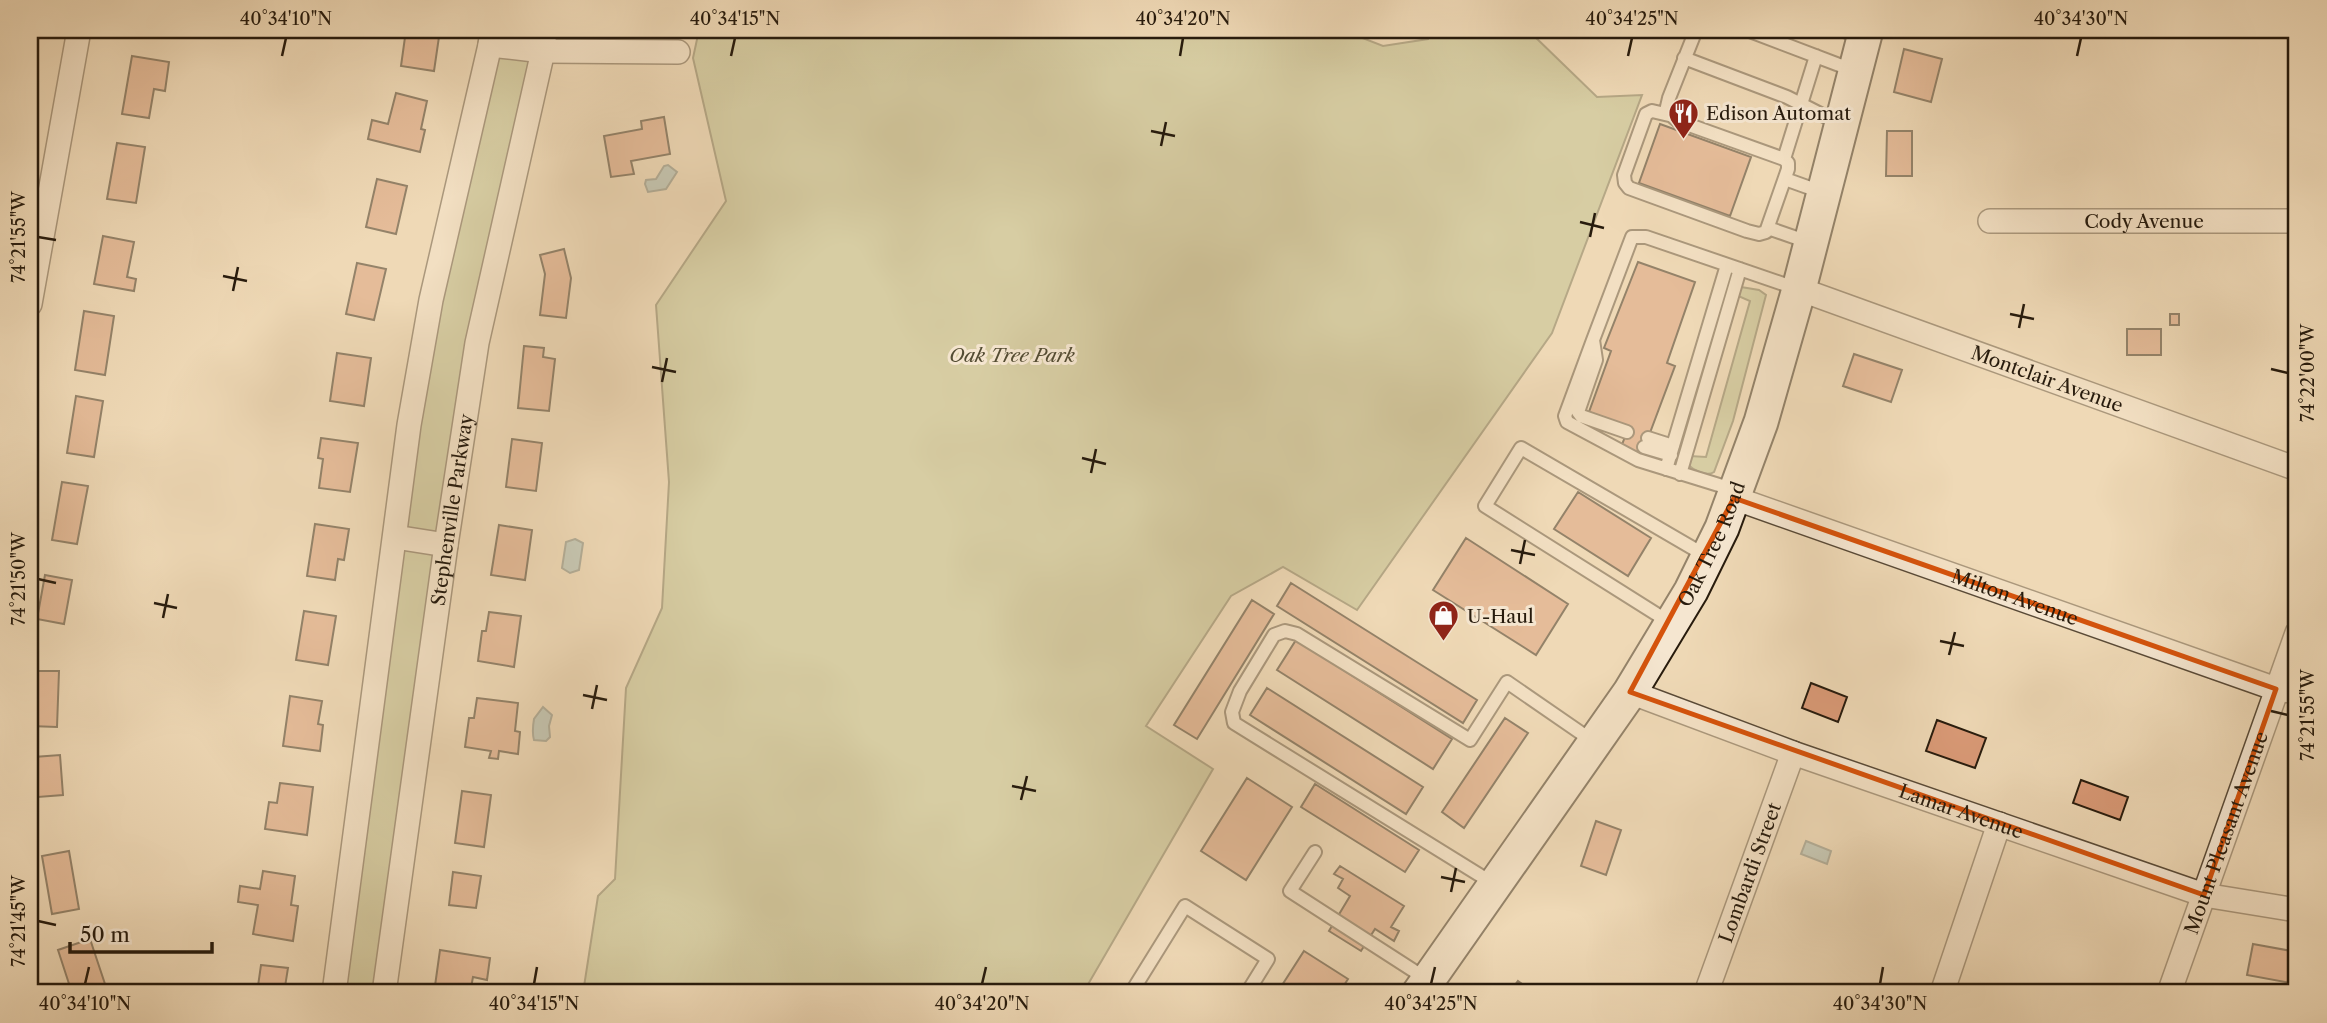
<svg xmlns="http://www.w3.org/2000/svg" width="2327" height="1023" viewBox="0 0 2327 1023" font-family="'Libre Caslon Text',serif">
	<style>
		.green { fill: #bbbf8d; stroke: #716d4d; stroke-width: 2 }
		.water { fill: #9cb9b7; stroke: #6d7a73; stroke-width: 2 }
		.building { fill: #da9a77; stroke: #271b0d; stroke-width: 2 }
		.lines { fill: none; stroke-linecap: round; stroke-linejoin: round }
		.service-casing { stroke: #594a37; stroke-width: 16 }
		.minor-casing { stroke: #594a37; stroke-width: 26 }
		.secondary-casing { stroke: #271b0d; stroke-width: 37 }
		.service { stroke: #f5e6d0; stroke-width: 12 }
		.minor { stroke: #f5e6d0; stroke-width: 23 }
		.secondary { stroke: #f5e6d0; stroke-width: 33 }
		.marked { fill: none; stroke: #d5530c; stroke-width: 5; stroke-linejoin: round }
		.ticks { fill: none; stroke: #271b0d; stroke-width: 2.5 }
		.labels { text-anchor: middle; stroke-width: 6; stroke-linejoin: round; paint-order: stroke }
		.poi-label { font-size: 19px; fill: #271b0d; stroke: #f5e6d0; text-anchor: start }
		.street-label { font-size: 19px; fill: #271b0d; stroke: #f5e6d0 }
		.park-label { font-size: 19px; font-style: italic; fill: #534c33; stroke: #f5e6d0 }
		.neatline { fill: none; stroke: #271b0d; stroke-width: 2.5 }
		.ticks-label { font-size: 18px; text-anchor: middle; fill: #271b0d }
	</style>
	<rect width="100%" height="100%" fill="#efd9b6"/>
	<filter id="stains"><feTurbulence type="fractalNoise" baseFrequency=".00286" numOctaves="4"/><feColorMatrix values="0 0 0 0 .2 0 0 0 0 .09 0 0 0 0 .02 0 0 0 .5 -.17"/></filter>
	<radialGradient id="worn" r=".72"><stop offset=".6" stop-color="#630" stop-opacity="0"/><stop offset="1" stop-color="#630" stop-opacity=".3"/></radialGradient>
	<path class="green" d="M492,30H545L511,191L384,993H334L409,425Z
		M699,30H1342L1383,46L1428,39L1432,30H1531V33L1597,97L1642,95L1552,333L1357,610L1283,567L1231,596L1146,726L1213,769L1083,993H583L598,896L615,879L626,688L662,608L669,482L656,305L726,201L693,58Z
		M1741,287L1759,290L1766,295L1733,421L1714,472C1707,477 1693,470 1687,464L1690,456L1706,457L1750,301L1736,295Z"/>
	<path class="water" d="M668,165L677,172L666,189L648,192L645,184L646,180L656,179L664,166Z
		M575,539L583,543L579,570L570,573L562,568L566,542Z
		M543,707L552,715L549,726L550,737L546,741L534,740C532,733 533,725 534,719Z
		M1806,841L1831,851L1827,864L1801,854Z"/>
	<path class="building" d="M406,30H440L434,71L401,66Z
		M1904,49L1942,59L1931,102L1894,92Z
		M132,56L169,62L165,91L154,89L149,118L122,114Z
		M396,93L427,101L421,129L425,130L420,152L368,139L372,120L388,124Z
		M664,117L670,154L631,161L634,174L611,177L604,136L642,129L641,121Z
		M1660,124L1751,157L1730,216L1639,183Z
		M1887,131H1912V176H1886Z
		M117,143L145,147L136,203L107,199Z
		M377,179L407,186L396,234L366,227Z
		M103,236L134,242L127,277L136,279L134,291L94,284Z
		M564,249L571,278L566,318L540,315L545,274L540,255Z
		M1638,262L1695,282L1667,363L1675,366L1642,454L1621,447L1629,427L1589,412L1611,351L1604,348Z
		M357,263L386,269L374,320L346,314Z
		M84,311L114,316L105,375L75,370Z
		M2170,314H2179V325H2170Z
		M2127,329H2161V355H2127Z
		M524,346L544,348L543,357L555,359L549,411L518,408Z
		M337,353L371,358L364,406L330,401Z
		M1854,354L1902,370L1891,402L1843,386Z
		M76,396L103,401L94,457L67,453Z
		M321,438L358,443L350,492L319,488L323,459L318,458Z
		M512,439L542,443L536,491L506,487Z
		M62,482L88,486L77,544L52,540Z
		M1578,492L1651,538L1628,576L1554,529Z
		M315,524L349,529L344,560L338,559L335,580L307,576Z
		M499,525L532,530L525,580L491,575Z
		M1466,538L1568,604L1536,655L1433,590Z
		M45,575L72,580L64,624L37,619Z
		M1291,583L1477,700L1463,723L1277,606Z
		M1252,600L1274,614L1197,739L1174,725Z
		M304,611L336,616L328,665L296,660Z
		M489,612L521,616L514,667L478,661L482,631H486Z
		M1296,640L1452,739L1433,769L1277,670Z
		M30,671H59L57,727L30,726Z
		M1811,683L1847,697L1838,722L1802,708Z
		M1267,688L1423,787L1406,814L1250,715Z
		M290,696L322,701L318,724L323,725L320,751L283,746Z
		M477,698L518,703L515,731L520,732L518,754L499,751L498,759L489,758L491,751L465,747L469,718H474Z
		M1505,718L1528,733L1464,828L1442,812Z
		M1937,720L1986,738L1975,768L1926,751Z
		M60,755L63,795L38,797L34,757Z
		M1247,778L1292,807L1246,880L1201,851Z
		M2081,780L2128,797L2120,820L2073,803Z
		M280,783L313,787L307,835L265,829L269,802L277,803Z
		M1315,784L1419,850L1405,872L1301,807Z
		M462,791L491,795L484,847L455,843Z
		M1596,821L1621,830L1606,875L1581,866Z
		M69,851L79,909L52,914L42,856Z
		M1340,866L1404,906L1391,927L1399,931L1394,941L1375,929L1361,951L1329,931L1350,896L1338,888L1343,879L1334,874Z
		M263,871L295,876L291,905L298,906L293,941L253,934L258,905L238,902L240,886L260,889Z
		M453,872L481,876L476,908L449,905Z
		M90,939L108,993H72L58,950Z
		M2253,944L2297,952L2296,984L2247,975Z
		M440,950L490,958L487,980L473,977L470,993H434Z
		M1304,951L1348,979L1339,993H1277Z
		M261,965L288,968L284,993H257Z
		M1518,981L1535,993H1509Z"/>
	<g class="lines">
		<defs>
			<path id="service" d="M1747,30L1855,71
				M1841,30L1864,38
				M1684,58L1787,97L1838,123
				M1669,115L1652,111L1646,114L1624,175L1625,183L1629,188L1747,231L1759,234L1766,232L1788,169V163L1784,159L1678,121L1666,111L1669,98L1696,30
				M1784,159L1816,56
				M1785,179L1824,193
				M1768,228L1811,243
				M1593,340L1565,416L1567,422L1638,460L1735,490
				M1627,432L1581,416L1578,412L1596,360L1593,340L1632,237H1646L1798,289
				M1648,438L1673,446
				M1644,447L1671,455
				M1666,469L1727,265
				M1680,474L1740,269
				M1669,622L1485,506L1521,448L1708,557
				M1315,852L1290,891L1428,980
				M1494,884L1234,723L1232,712L1240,691L1274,635L1285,631L1297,634L1470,740L1507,682L1594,742
				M1131,993L1185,906L1268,959L1247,993"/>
			<g id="minor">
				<path d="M490,45L543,51L678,52"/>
				<path id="s1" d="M1990,221H2297"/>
				<path id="s2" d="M1799,289L2297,469"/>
				<path d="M30,304L79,30"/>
				<path id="s3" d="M1734,498L2276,689L2297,692"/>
				<path d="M395,537L446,545"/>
				<path id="s4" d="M1630,692L1793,753L2204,895L2297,910"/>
				<path d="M334,993L409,425L431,300L490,45L492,30"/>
				<path id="s5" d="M384,993L446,545L477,343L543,51L545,30"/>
				<path id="s6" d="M1706,993L1793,753"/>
				<path d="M1942,993L1999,824"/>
				<path id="s7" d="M2169,993L2297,633"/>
			</g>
			<g id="secondary">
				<path id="s8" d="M1419,993L1630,692L1691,591L1722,528L1761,422L1799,289L1866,30"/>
			</g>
		</defs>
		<use href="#service" class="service-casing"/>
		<use href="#minor" class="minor-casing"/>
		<use href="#secondary" class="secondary-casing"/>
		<use href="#service" class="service"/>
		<use href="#minor" class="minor"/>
		<use href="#secondary" class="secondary"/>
	</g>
	<path d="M0 0H2327V1023H0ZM1734,498L2276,689L2204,895L1630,692Z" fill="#efd9b6" fill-opacity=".55" fill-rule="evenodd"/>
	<path class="marked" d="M1734,498L2276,689L2204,895L1630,692Z"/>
	<path class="ticks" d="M282,56L286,38M731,56L735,38M1180,56L1183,38M1628,56L1632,38M2077,56L2081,38M1151,131L1175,136M1161,146L1166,122M1580,222L1604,228M38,237L56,240M1590,237L1595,213M223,276L247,281M233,291L238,267M2010,314L2034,319M2019,328L2024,304M652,367L676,372M2271,369L2288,373M662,382L667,358M1082,458L1106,464M1091,473L1096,449M1511,550L1535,555M1520,564L1525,540M38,579L56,583M154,603L177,608M163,618L168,594M1940,641L1964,646M1949,655L1955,632M583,695L607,700M592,709L597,685M2271,711L2288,715M1012,786L1036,791M1021,800L1027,776M1441,877L1465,882M1451,892L1456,868M38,921L56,925M85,984L89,967M534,984L537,967M982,984L986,967M1431,984L1435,967M1880,984L1883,967"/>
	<defs>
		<symbol id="restaurant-pin" viewBox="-11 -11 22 30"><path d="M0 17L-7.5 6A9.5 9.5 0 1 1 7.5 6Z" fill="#8f2418" stroke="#f5e6d0"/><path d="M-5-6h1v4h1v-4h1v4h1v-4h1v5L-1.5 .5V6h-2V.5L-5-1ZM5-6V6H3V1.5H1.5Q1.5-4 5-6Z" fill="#fff"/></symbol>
		<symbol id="shop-pin" viewBox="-11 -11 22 30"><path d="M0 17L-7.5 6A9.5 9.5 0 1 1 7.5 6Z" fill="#8f2418" stroke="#f5e6d0"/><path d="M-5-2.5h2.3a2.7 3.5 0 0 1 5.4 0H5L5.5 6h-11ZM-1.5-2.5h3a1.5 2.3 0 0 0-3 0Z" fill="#fff"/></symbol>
	</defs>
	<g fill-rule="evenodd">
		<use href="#restaurant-pin" x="1666" y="96" width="35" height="47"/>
		<use href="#shop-pin" x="1426" y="598" width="35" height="47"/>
	</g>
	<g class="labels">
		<g class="poi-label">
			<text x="1706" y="120">Edison Automat</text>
			<text x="1467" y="623">U-Haul</text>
		</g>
		<g class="street-label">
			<text dy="7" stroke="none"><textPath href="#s1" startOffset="154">Cody Avenue</textPath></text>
			<text dy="7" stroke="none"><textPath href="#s2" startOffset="264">Montclair Avenue</textPath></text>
			<text dy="7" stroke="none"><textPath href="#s5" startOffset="488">Stephenville Parkway</textPath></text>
			<text dy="7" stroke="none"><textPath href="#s8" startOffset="537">Oak Tree Road</textPath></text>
			<text dy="7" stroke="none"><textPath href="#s3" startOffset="298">Milton Avenue</textPath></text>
			<text dy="7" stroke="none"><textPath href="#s4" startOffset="352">Lamar Avenue</textPath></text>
			<text dy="7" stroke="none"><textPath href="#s7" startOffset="170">Mount Pleasant Avenue</textPath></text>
			<text dy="7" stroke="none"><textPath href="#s6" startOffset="128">Lombardi Street</textPath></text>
		</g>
		<g class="park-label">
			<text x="1012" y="362">Oak Tree Park</text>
		</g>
	</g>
	<rect width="2327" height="1023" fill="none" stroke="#efd9b6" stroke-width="77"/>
	<path d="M70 942v10h142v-10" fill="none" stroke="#271b0d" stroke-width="3.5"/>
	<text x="80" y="942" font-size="21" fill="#271b0d" stroke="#f5e6d0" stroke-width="5" paint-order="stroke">50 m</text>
	<rect x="38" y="38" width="2250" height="946" class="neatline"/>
	<g class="ticks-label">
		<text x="286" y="25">40°34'10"N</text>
		<text x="735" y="25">40°34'15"N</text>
		<text x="1183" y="25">40°34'20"N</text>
		<text x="1632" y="25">40°34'25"N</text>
		<text x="2081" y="25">40°34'30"N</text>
		<text transform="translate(19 237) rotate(-90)" y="6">74°21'55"W</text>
		<text transform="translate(2308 373) rotate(-90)" y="6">74°22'00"W</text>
		<text transform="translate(19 579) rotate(-90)" y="6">74°21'50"W</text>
		<text transform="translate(2308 715) rotate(-90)" y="6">74°21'55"W</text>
		<text transform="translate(19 921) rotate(-90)" y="6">74°21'45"W</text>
		<text x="85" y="1010">40°34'10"N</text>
		<text x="534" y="1010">40°34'15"N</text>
		<text x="982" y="1010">40°34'20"N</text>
		<text x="1431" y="1010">40°34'25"N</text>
		<text x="1880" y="1010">40°34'30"N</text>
	</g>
	<rect width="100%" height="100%" filter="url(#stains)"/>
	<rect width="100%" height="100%" fill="url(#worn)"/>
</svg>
